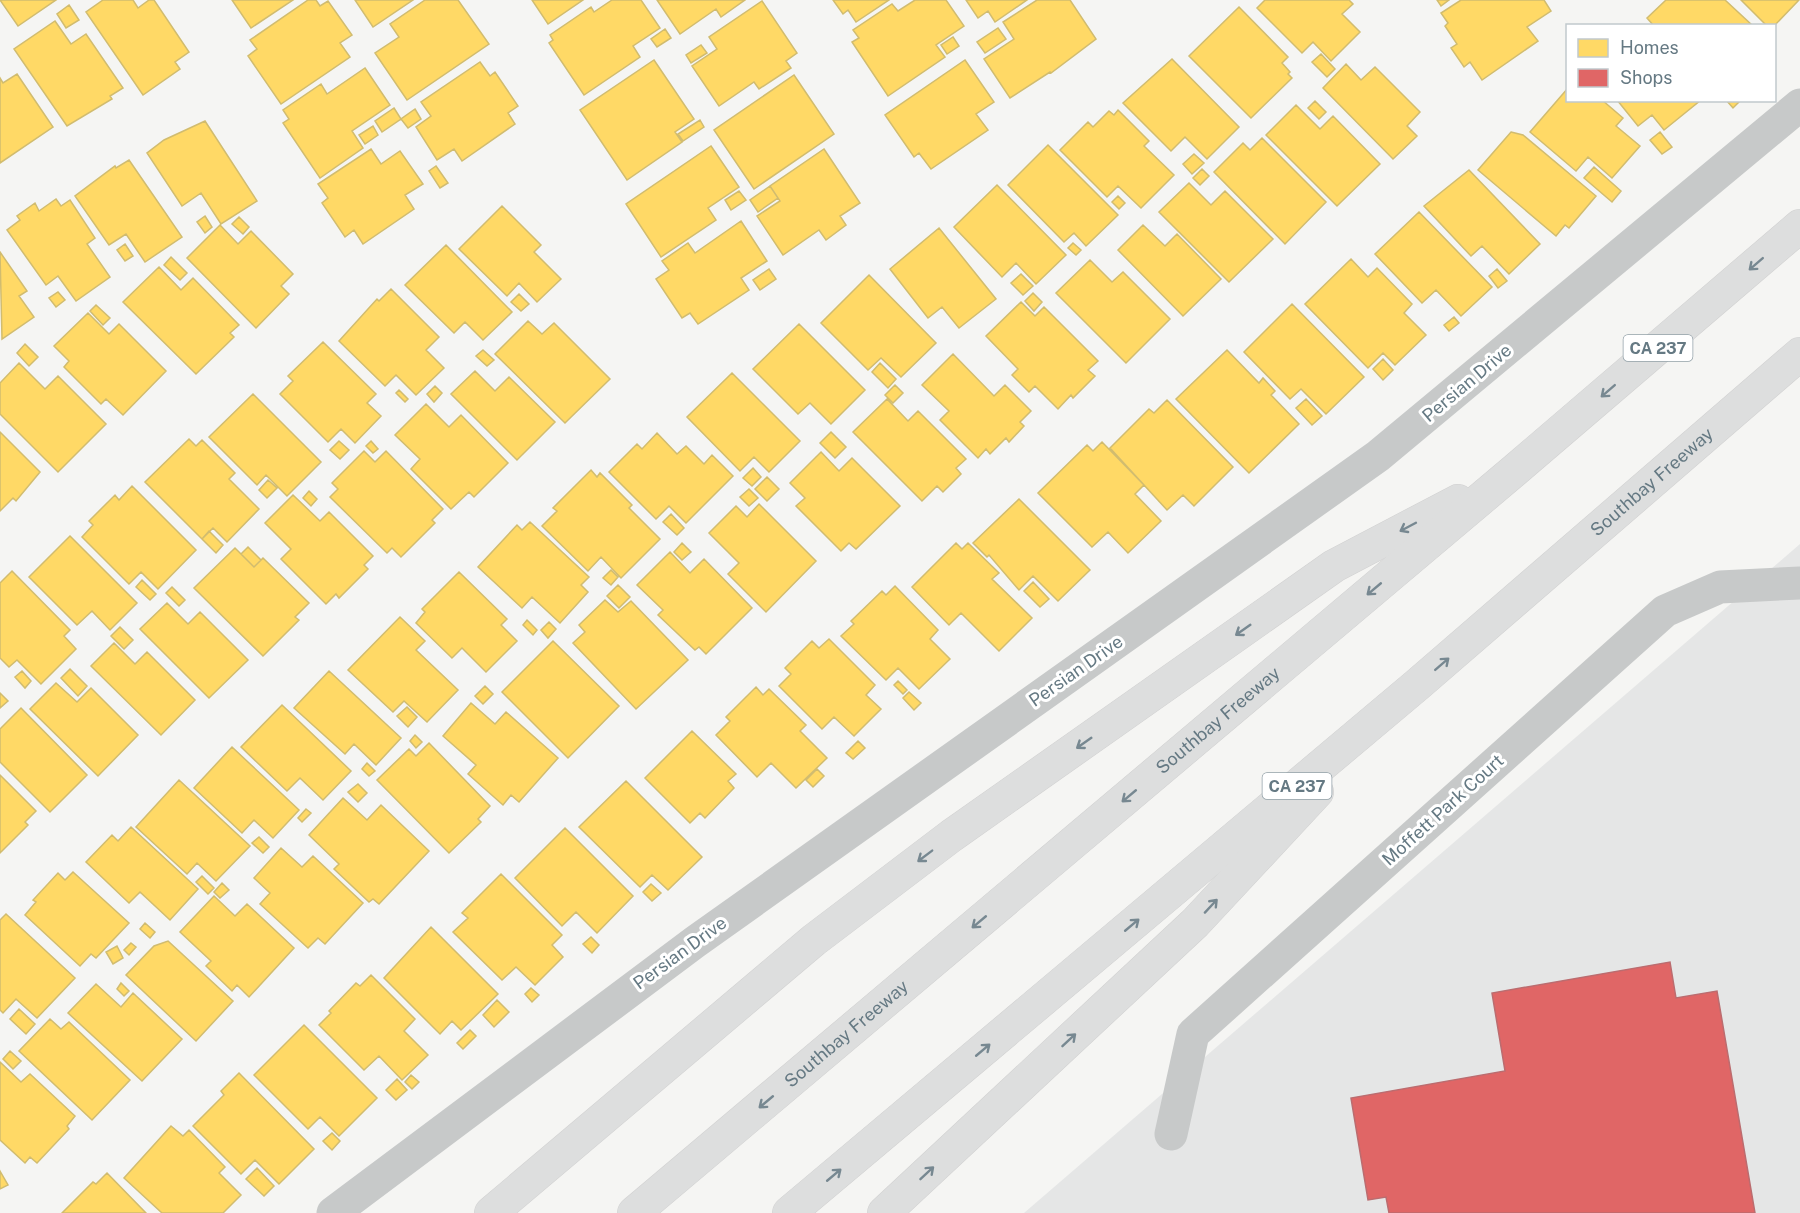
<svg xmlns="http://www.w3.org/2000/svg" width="1800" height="1213" viewBox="0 0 1800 1213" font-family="'Public Sans',sans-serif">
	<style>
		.built { fill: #e5e6e6 }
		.homes { fill: #ffd966; stroke: #d1bc6f; stroke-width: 1.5 }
		.shops { fill: #e06666; stroke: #bb6c6f; stroke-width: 1.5 }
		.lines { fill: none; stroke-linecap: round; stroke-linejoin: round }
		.highway-casing { stroke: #d1d1d1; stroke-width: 34 }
		.minor { stroke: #c7c9c9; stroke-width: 33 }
		.highway { stroke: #dddede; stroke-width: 33 }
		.oneway { stroke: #778891 }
		.labels { text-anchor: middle; stroke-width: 6; stroke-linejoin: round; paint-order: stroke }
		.shield { fill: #fff; stroke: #93a1a8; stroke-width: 1.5 }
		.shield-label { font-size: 16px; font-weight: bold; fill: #657983 }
		.street-label { font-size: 18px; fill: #657983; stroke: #fff }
	</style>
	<rect width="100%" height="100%" fill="#f5f5f3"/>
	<path class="built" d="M1800,544V1213H1024Z"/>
	<path class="homes" d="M0,0H56L18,26Z
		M103,0H133L138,8L149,0H154L189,52L175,62L180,69L143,95L86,12Z
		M232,0H293L251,28Z
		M308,0H316L320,6L328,1L352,35L340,43L350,57L281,104L248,56L257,49L250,40Z
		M355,0H413L373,27Z
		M425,0H458L489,44L407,100L375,53L399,37L390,24Z
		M532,0H583L548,24Z
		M612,0H641L660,28L633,46L640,57L584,95L549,43L553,40L550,35L591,7L594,12Z
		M657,0H745L721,17L716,9L680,34Z
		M833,0H889L856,22L848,10L843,14Z
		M915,0H946L964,26L936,45L945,57L888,96L852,42L859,38L853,30L892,4L898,11Z
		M966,0H1027L995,22L988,11L978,18Z
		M1037,0H1070L1096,39L1051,73L1050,72L1010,98L984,59L1014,39L1003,22Z
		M1265,0H1349L1353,4L1342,14L1360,32L1331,61L1313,42L1302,53L1257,8Z
		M1437,0H1449L1441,6Z
		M1461,0H1544L1551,11L1527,27L1538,41L1482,80L1470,62L1464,67L1451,48L1457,44L1445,26L1448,23L1441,13Z
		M1666,0H1725L1753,26H1654L1647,18Z
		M1741,0H1799L1774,26H1767Z
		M762,1L797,53L786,61L791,68L759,89L754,82L719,106L692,66L717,49L709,37Z
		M69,5L79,20L66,28L57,14Z
		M1239,7L1288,57L1282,63L1290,72L1288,74L1292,78L1251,118L1189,56Z
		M55,21L71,44L86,34L123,88L110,96L112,99L67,126L14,49Z
		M998,28L1006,39L985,53L977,42Z
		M665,29L671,38L657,47L651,39Z
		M953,37L959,46L947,54L941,45Z
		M701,45L707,53L691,63L686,55Z
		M1321,54L1335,69L1327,77L1312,62Z
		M1172,59L1239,127L1207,159L1185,137L1171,151L1123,103Z
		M654,60L694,119L675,132L682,142L627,180L580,110Z
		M965,60L994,102L976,114L988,130L931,169L919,153L914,157L885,115Z
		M480,62L490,76L495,72L518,106L508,113L515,124L462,161L454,149L437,160L416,127L431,116L421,102Z
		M1346,64L1361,80L1375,67L1420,112L1407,126L1417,136L1393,159L1323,88Z
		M365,68L390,105L352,131L363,148L320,178L283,123L289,119L283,110L321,84L327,94Z
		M17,74L53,127L0,163V78L3,83Z
		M794,75L834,134L754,189L714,130Z
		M1568,88V100H1602L1623,118L1616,126L1640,146L1612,178L1588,157L1576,171L1530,132Z
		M1617,100H1701L1664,130L1652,115L1638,126Z
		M1726,100H1741L1733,108Z
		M1315,101L1326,112L1319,119L1308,108Z
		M1296,105L1320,129L1333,116L1380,164L1337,206L1266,135Z
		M394,108L401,119L382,132L375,121Z
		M415,109L421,119L408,128L401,119Z
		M1118,110L1149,141L1144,146L1174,175L1141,208L1118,186L1107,197L1060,150L1088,122L1093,127L1109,111L1114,115Z
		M700,120L704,127L683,141L678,134Z
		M205,121L257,201L221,224L201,193L182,206L147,153L164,140Z
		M373,126L378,135L365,144L359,135Z
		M1511,132L1523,135L1596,196L1569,228L1565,225L1556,236L1478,170Z
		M1660,132L1672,147L1662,154L1650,140Z
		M1262,138L1326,202L1285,244L1214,172L1243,143L1250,150Z
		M1048,145L1118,215L1086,246L1074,233L1064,242L1008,185Z
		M711,146L739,187L708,208L716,220L661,257L626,204Z
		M371,149L381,164L400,151L423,184L405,195L414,209L363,244L354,230L345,237L322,203L328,198L318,184Z
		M824,149L860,203L840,216L846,225L826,240L819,230L783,255L757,216L780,201L770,186Z
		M1194,154L1204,163L1192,174L1183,164Z
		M129,160L182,237L145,262L126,234L109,245L75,196L115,166L116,168Z
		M436,166L448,183L440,188L429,171Z
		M1594,167L1621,191L1612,202L1584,178Z
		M1202,169L1209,176L1200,185L1193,178Z
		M1469,170L1540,244L1509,274L1482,246L1471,256L1424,206Z
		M1189,183L1211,205L1225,191L1273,239L1229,282L1159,212Z
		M997,185L1066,255L1036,284L1016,263L1002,277L954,227Z
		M770,186L778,198L758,212L750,200Z
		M739,191L746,200L731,210L725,200Z
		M1118,196L1125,203L1119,209L1112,202Z
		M56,199L61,206L70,200L95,238L87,244L110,277L76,301L58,276L46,285L7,230L20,220L17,216L35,203L39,211Z
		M502,206L541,245L534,252L561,279L537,302L519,283L507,296L459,249Z
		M1419,212L1492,287L1461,316L1436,290L1422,303L1375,254Z
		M205,216L212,227L205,233L197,222Z
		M239,217L249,227L243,234L232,224Z
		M741,221L767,261L741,278L749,290L698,324L690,313L682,318L656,279L669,270L662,261L688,243L695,253Z
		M220,225L238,244L251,231L293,274L281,286L289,294L256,328L187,258Z
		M1143,225L1165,246L1177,234L1221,279L1183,316L1118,250Z
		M939,228L996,299L959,328L942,307L928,318L890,269Z
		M1073,243L1081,250L1076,255L1068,248Z
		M125,244L133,256L125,261L117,250Z
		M446,245L512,312L483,340L465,322L454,333L405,285Z
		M0,252L27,291L19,296L34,317L2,339Z
		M171,257L187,273L180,280L164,265Z
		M1351,259L1368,277L1377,268L1412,304L1404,313L1426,335L1395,365L1383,353L1368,368L1305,304Z
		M1090,260L1112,282L1123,272L1170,319L1126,363L1056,293Z
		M159,267L181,290L193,278L239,325L230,333L234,337L196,374L123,302Z
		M769,269L776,279L760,290L753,280Z
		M1497,269L1507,281L1498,288L1489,276Z
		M1021,274L1033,286L1023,295L1011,283Z
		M869,275L936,343L901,377L881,358L868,370L821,323Z
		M391,289L439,337L426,350L444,368L416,395L396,375L385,386L339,341L377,299L379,301Z
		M58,292L65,300L56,307L49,298Z
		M1033,293L1042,302L1034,311L1025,301Z
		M519,294L529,304L521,311L511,302Z
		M1021,302L1035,316L1044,307L1098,361L1088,370L1095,376L1073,398L1071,395L1058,409L1035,386L1029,392L1012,375L1018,369L986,336Z
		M1292,304L1364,377L1326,414L1301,389L1290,399L1244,352Z
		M96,305L110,318L103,325L90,311Z
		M88,313L109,334L119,324L166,371L123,415L106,399L101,404L64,367L69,361L54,346Z
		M1454,317L1459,323L1449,331L1444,325Z
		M528,321L542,334L554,323L610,379L565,423L495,354Z
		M799,324L865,390L831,424L810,403L798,414L753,369Z
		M323,342L376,394L367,403L381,416L355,443L341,429L328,442L280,394L293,381L288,376Z
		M25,344L38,357L29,366L17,353Z
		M483,350L494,360L487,366L476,356Z
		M1227,350L1259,383L1263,378L1275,391L1271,395L1299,424L1249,473L1176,399Z
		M953,354L994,396L1005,385L1031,411L1020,422L1024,426L1009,442L1006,438L990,454L986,449L978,458L940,420L949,411L922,385Z
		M1383,359L1393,370L1383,380L1373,369Z
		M19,363L45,389L58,376L106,424L58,472L0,414V383Z
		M880,363L896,379L888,388L872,372Z
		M475,371L495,391L509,377L555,422L517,460L451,394Z
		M732,373L800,441L769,472L754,457L740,471L687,417Z
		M895,385L903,393L893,403L885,395Z
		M435,386L442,393L434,402L427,394Z
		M399,390L408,399L405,402L396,393Z
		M253,394L321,462L287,496L266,475L257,485L209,437Z
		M887,399L908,421L918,411L966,459L956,468L961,474L943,492L937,486L922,501L853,432Z
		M1306,399L1322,416L1312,425L1296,408Z
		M1167,400L1233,467L1194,506L1183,495L1167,510L1110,448L1149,409L1154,413Z
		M426,404L449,427L461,415L508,463L474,497L469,492L451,509L411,469L420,459L395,435Z
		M0,432L40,472L16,501L13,498L0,511Z
		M831,432L846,447L835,458L820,443Z
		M657,433L677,454L686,446L704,464L712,455L733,476L686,523L669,506L656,519L609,472L637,444L642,449Z
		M189,439L196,446L202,440L235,473L229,479L259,509L227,542L213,528L202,539L145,482Z
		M339,441L349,450L340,459L330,450Z
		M371,441L378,449L373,453L366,446Z
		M1102,442L1144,485L1135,494L1161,521L1128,553L1108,532L1092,547L1038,493L1087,445L1093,451Z
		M364,451L375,462L386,451L443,509L432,520L435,523L401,557L392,548L387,553L330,497L338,489L332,483Z
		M821,452L839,471L852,458L900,506L856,549L849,543L841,551L796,506L805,498L790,483Z
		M753,468L761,477L752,486L743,478Z
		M591,470L597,477L600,473L632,505L629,508L660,539L621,578L601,557L588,571L542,526L557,511L553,508Z
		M767,477L779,489L767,501L755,489Z
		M268,480L277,488L267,498L259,490Z
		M132,486L196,550L158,589L141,572L129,584L82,537L93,525L89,521L115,495L119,500Z
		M749,489L758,498L749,506L740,497Z
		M309,491L317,499L311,506L303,498Z
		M293,495L320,521L329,512L373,556L364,565L368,569L339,598L336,594L326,604L281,559L291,549L265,523Z
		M1019,499L1090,570L1058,601L1033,576L1019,590L989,555L987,557L973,543Z
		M759,504L816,561L766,612L728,574L739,563L709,533L736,506L747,517Z
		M671,514L684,528L677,535L663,522Z
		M530,522L589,577L581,585L588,592L560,623L532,597L522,608L478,567L517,525L522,530Z
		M209,531L223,545L216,553L202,539Z
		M70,536L137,603L110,630L92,611L77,625L29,577Z
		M682,543L691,552L682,560L674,552Z
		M956,543L962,549L968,543L999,573L992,579L1032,618L999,651L961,613L949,625L912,587Z
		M248,547L261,560L254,567L241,554Z
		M235,548L254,567L263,558L309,603L295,617L299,620L263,656L194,588Z
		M670,552L690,573L704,559L752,608L706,654L699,647L695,650L658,615L663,610L637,585Z
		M611,570L618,577L611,585L603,578Z
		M12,571L70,630L64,636L76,649L41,684L17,660L9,667L0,658V583Z
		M459,572L507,619L501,625L517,641L486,672L462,648L452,658L416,623L425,612L422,609Z
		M142,580L156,594L150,600L136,587Z
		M1033,582L1049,599L1040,607L1024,591Z
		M618,585L630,597L619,608L607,596Z
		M895,586L938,630L930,639L950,659L919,689L898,668L886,680L841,636L854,624L851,621L882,591L886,595Z
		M172,587L185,600L179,606L166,593Z
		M605,600L618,612L631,601L688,660L636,709L573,643L585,632L579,625Z
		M167,603L188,624L200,612L248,660L209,698L140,629Z
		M400,617L425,641L416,650L458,690L427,722L404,701L393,712L348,670Z
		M527,620L537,630L533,635L523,625Z
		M549,622L556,629L548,638L541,630Z
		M120,627L133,640L124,649L111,636Z
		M829,639L875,685L866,695L881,709L854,736L834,717L822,729L779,686L791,674L785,668L812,641L819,648Z
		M553,641L619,706L568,758L502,692Z
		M114,643L135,664L147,652L195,700L161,735L91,666Z
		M70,669L87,686L78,696L61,678Z
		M22,671L31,681L25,688L15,677Z
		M329,671L401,738L376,765L354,744L345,754L294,708Z
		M898,681L907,690L903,694L894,685Z
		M56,683L77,702L91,688L138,735L98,776L30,709Z
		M485,686L493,694L483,704L475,696Z
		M756,687L763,695L769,689L806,725L800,731L827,758L796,788L771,763L757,777L716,735L730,721L726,717Z
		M909,692L921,703L914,710L903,698Z
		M0,693L8,701L0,708Z
		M471,703L495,724L506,712L558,758L519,802L511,795L503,805L468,774L476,765L443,736Z
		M282,705L351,771L323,800L300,778L287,791L241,747Z
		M407,707L417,717L408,727L397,716Z
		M21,708L87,775L50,812L0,762V729Z
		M692,731L736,774L728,781L734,788L705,818L700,813L690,823L645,778Z
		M415,735L422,742L416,748L410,741Z
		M858,741L865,748L853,759L846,753Z
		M429,743L490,806L478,819L481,822L449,853L377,780L409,749L416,756Z
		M232,747L299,810L273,838L254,820L242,833L194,788Z
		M367,763L375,771L369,776L362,769Z
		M817,769L824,776L813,787L806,780Z
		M0,775L36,811L25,822L28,825L0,853Z
		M179,780L250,846L216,881L197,863L187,874L136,827Z
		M626,781L702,857L668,890L652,875L640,887L579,827Z
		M358,784L367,793L358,802L348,792Z
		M343,798L367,820L381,805L429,851L379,904L373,899L369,902L334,869L339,864L309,835Z
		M306,809L311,813L302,822L298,818Z
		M131,827L198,889L170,920L140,892L129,903L86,862L112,835L118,841Z
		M565,828L633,896L597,933L576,912L562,926L515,878Z
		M259,837L269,847L263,853L252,843Z
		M281,848L302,867L313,856L363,903L325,944L318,938L308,948L260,904L270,893L254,878Z
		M73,872L129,923L96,958L91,954L80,966L25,915L36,902L33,900L58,873L65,880Z
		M501,874L562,935L552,945L563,957L535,985L516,967L502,980L453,932L468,918L462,913Z
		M202,876L214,888L208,894L196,882Z
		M222,883L229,890L220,898L214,892Z
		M651,884L661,893L652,901L643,892Z
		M214,896L235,916L247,904L294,948L249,997L237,985L232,991L206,966L211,961L180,932Z
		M6,914L75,978L37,1018L16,999L3,1013L0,1010V920Z
		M145,923L155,932L150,938L140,929Z
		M431,927L498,994L461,1030L452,1021L440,1034L384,978Z
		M591,937L599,945L592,953L583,944Z
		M168,941L233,1001L196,1041L126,975L154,946Z
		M131,943L136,947L129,955L124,950Z
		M117,946L123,958L113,964L106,952Z
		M371,975L415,1019L404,1031L428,1055L402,1080L379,1056L364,1070L319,1025L331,1013L329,1011L356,983L360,986Z
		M121,983L129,991L124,996L117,989Z
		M96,984L121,1007L133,993L182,1039L142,1081L68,1013Z
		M531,988L539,995L532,1002L525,994Z
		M497,1000L509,1012L494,1027L483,1015Z
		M19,1009L35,1024L26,1034L10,1019Z
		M50,1019L61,1029L69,1022L130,1080L92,1120L19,1051Z
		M304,1025L377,1098L339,1136L320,1117L308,1129L254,1075Z
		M470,1030L476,1036L463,1049L457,1043Z
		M10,1051L21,1061L13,1069L3,1059Z
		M0,1062L21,1082L30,1074L75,1116L67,1126L69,1129L37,1163L30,1157L25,1163L0,1140Z
		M239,1073L314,1149L279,1184L255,1160L241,1174L193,1126L224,1095L221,1091Z
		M411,1075L419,1082L412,1089L405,1082Z
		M397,1079L407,1090L396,1100L386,1090Z
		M171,1126L183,1136L189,1130L225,1167L219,1173L241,1195L223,1213H162L124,1178Z
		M332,1133L340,1141L332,1150L323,1141Z
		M257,1168L274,1186L264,1196L246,1179Z
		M0,1171L8,1185L0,1189Z
		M107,1173L146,1213H62L93,1182L96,1184Z"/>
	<path class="shops" d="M1670,962L1676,998L1717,991L1755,1213H1389L1386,1197L1368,1200L1351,1098L1505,1071L1492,993Z"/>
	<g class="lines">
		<defs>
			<g id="highway">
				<path d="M491,1213L814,940L951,836L1334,566L1458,501"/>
				<path id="s1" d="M634,1213L1515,470L1800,226"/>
				<path id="s2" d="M789,1213L1417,685L1800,354"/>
				<path d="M884,1213L1195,923L1317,792"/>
			</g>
		</defs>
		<use href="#highway" class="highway-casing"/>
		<path class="minor" d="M1171,1134L1193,1034L1665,611L1720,587L1800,583
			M333,1213L695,942L1378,456L1800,105"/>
		<use href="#highway" class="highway"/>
	</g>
	<defs><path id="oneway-shaft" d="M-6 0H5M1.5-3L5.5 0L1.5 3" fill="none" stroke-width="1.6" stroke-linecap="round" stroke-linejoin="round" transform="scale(1.5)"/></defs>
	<g class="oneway">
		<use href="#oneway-shaft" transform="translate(1756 264) rotate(139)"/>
		<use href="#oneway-shaft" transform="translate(1608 391) rotate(139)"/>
		<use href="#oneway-shaft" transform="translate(1408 527) rotate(152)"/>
		<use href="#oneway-shaft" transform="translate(1374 589) rotate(140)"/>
		<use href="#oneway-shaft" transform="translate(1243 630) rotate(145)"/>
		<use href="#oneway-shaft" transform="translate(1442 664) rotate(-41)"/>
		<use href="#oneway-shaft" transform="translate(1084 743) rotate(145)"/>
		<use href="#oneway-shaft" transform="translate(1129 796) rotate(140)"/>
		<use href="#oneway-shaft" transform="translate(925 856) rotate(143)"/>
		<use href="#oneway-shaft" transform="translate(1211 906) rotate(-47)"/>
		<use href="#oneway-shaft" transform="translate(979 922) rotate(140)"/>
		<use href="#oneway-shaft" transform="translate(1132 925) rotate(-40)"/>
		<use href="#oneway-shaft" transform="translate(1069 1040) rotate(-43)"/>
		<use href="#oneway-shaft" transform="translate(983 1050) rotate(-40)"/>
		<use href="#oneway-shaft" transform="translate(766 1102) rotate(140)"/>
		<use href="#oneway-shaft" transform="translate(927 1173) rotate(-43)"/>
		<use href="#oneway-shaft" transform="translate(834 1175) rotate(-40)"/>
	</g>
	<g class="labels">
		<g class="shield">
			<rect x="1623.5" y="335" width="69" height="26" rx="4.5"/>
			<rect x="1262.5" y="773" width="69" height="26" rx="4.5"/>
		</g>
		<g class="shield-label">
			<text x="1658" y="354">CA 237</text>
			<text x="1297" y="792">CA 237</text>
		</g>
		<g class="street-label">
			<text transform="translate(1467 383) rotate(-40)" y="6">Persian Drive</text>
			<text dy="6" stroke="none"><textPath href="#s2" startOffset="1131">Southbay Freeway</textPath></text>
			<text transform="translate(1076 671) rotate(-35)" y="6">Persian Drive</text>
			<text dy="6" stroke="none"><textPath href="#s1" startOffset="764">Southbay Freeway</textPath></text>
			<text transform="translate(1443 810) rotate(-42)" y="6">Moffett Park Court</text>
			<text transform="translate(680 953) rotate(-36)" y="6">Persian Drive</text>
			<text dy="6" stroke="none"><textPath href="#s1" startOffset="278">Southbay Freeway</textPath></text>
		</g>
	</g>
	<rect x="1566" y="24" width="210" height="78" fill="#ffffff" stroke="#c1c9cd" stroke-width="1.5"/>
	<rect x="1578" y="39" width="30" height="18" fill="#ffd966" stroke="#c1c9cd" stroke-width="1.5"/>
	<text x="1620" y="54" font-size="18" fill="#657983">Homes</text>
	<rect x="1578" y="69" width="30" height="18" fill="#e06666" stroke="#c1c9cd" stroke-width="1.5"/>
	<text x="1620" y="84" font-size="18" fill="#657983">Shops</text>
</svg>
